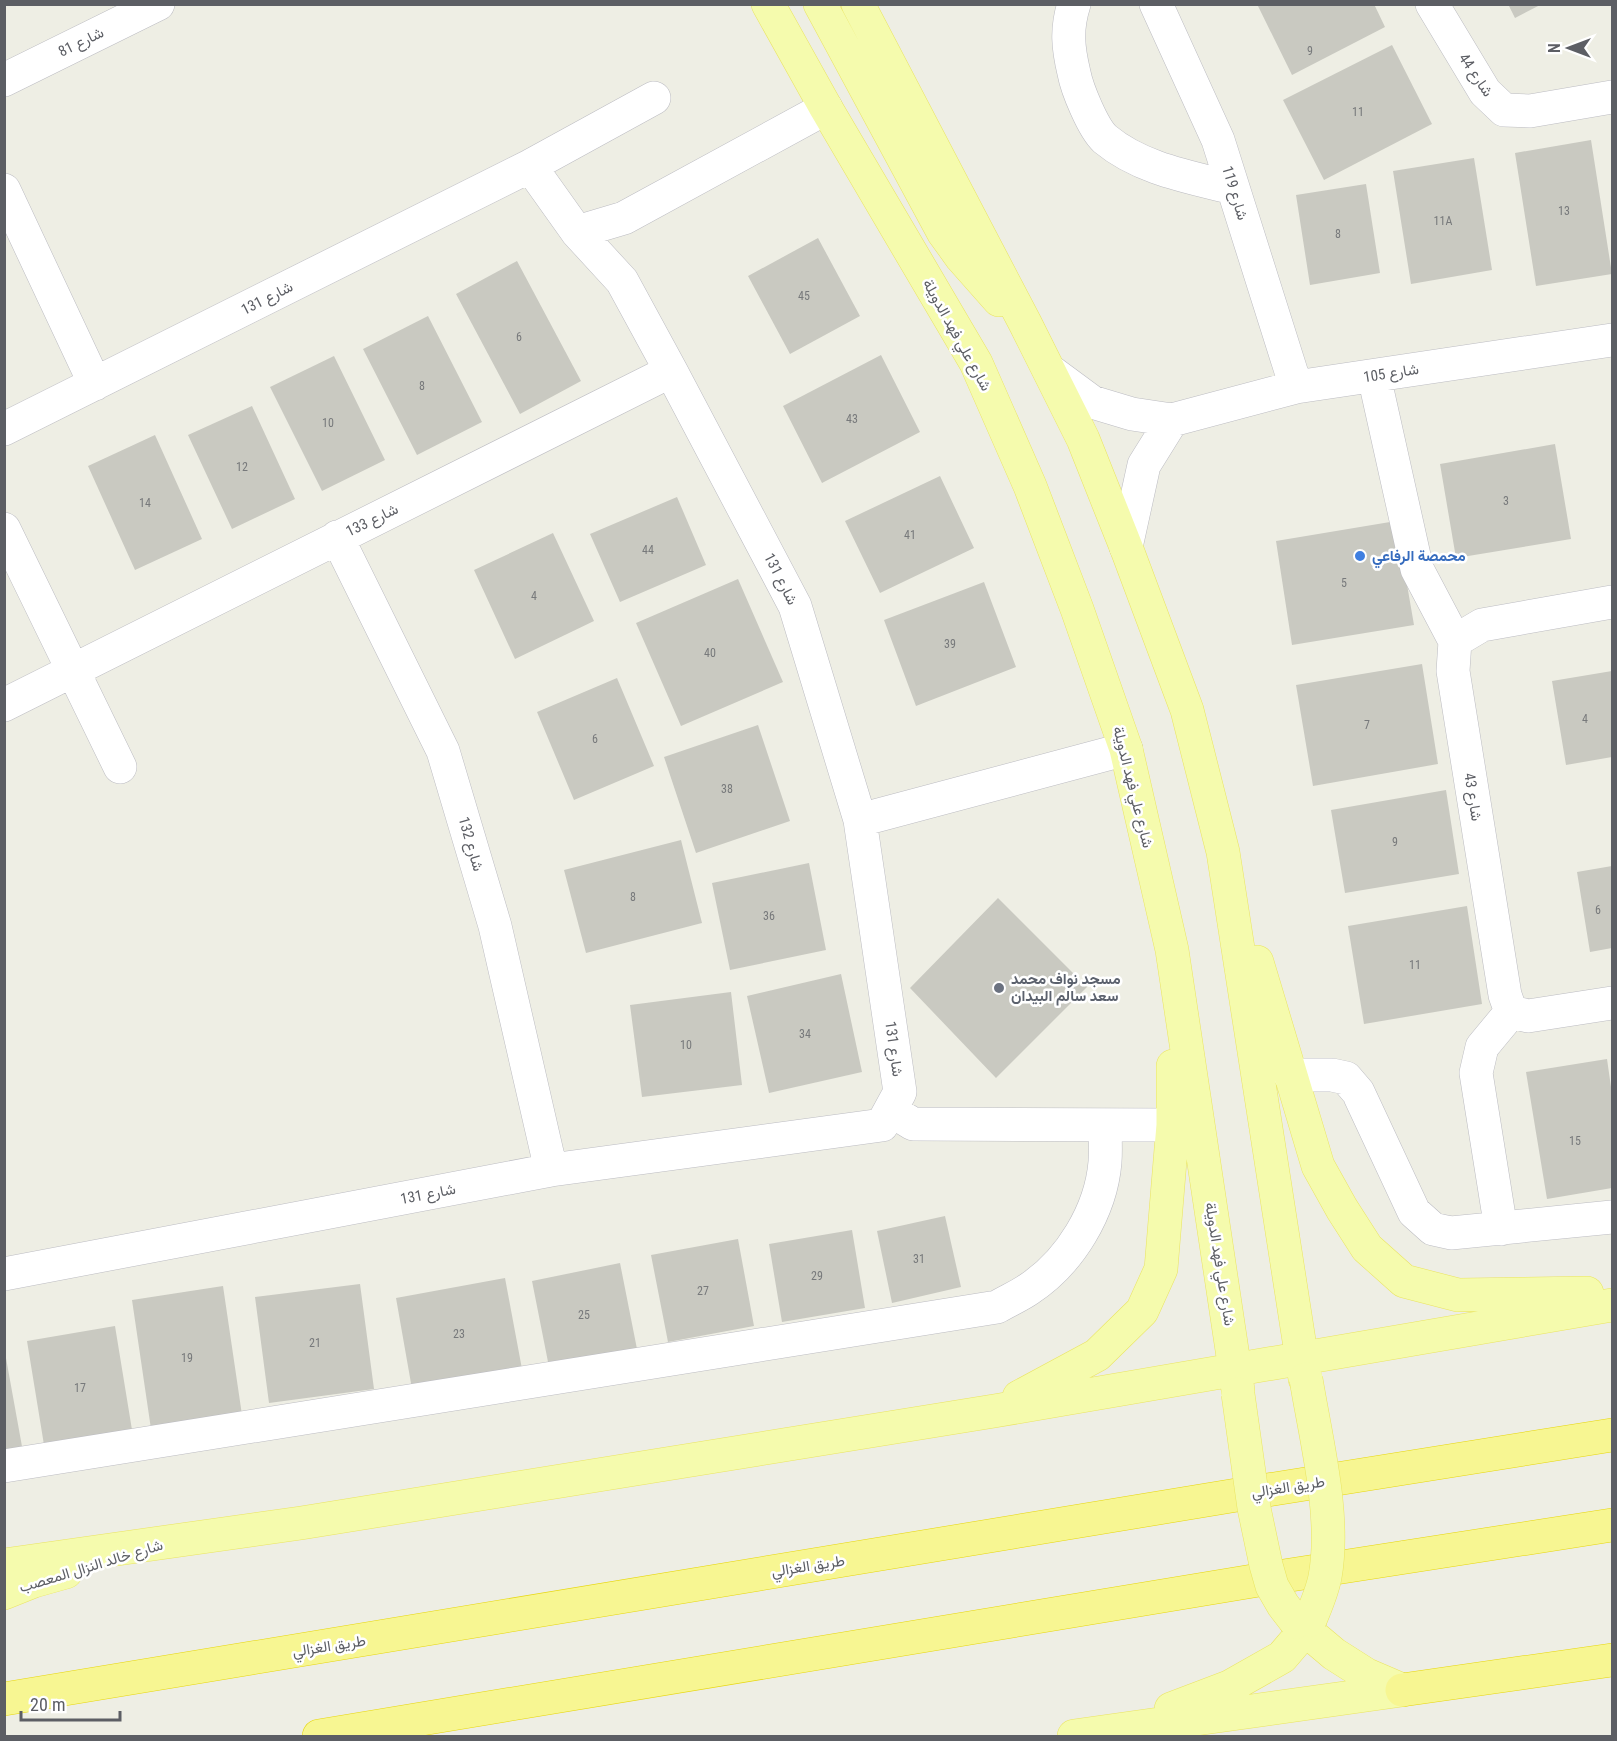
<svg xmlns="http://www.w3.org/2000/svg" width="1617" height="1741" viewBox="0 0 1617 1741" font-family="'Roboto Condensed',Vazirmatn,sans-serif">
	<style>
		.building { fill: #c9c9c1 }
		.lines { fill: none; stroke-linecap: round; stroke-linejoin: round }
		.minor-casing { stroke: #bcbcc2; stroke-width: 34 }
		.major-casing { stroke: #eae461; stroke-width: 34 }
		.highway-casing { stroke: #e7d60c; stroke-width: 34 }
		.minor { stroke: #fff; stroke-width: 33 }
		.major { stroke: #f5fbad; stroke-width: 33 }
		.highway { stroke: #f7f692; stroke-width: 33 }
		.major-bridge-casing { stroke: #eae461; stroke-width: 34; stroke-linecap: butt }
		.major-bridge { stroke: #f5fbad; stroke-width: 33 }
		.shop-dot { fill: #3f7fe0; stroke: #fff; stroke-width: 2 }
		.worship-dot { fill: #6b7280; stroke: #fff; stroke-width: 2 }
		.labels { text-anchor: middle; stroke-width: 5; stroke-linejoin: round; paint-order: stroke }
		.number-label { font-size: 12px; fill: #77797b }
		.street-label { font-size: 15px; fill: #5c5e64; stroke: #fff }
		.shop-label { font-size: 15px; font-weight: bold; fill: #366cbe; stroke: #fff; text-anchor: start }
		.worship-label { font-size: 15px; font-weight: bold; fill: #5b616d; stroke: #fff; text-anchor: start }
	</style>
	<rect width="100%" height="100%" fill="#eeeee4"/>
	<path class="building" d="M1257,4H1374L1385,27L1292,75Z
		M1508,4H1542L1515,18Z
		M1392,45L1432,124L1324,180L1283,100Z
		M1591,140L1612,274L1536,286L1515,153Z
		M1474,158L1492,270L1411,284L1393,171Z
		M1366,184L1380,273L1310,285L1296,195Z
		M818,238L860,316L790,354L748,276Z
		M517,261L581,381L520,414L456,294Z
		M428,316L482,422L417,455L363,349Z
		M881,355L920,432L822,483L783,406Z
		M334,356L385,460L322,491L270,387Z
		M252,406L295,499L232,529L188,435Z
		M155,435L202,539L135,570L88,466Z
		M1555,444L1571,539L1456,558L1440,464Z
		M940,476L974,548L880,593L845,521Z
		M677,497L706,565L620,602L590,534Z
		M1396,521L1414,625L1292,645L1276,541Z
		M553,533L594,621L515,659L474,570Z
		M738,579L783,682L681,726L636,623Z
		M984,582L1016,667L916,706L884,620Z
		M1422,664L1438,764L1313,786L1296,685Z
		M1612,671V757L1566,765L1552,681Z
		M617,678L654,766L574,800L537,712Z
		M758,725L790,821L696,853L664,757Z
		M1446,790L1459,874L1345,893L1331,810Z
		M681,840L702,923L586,953L564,870Z
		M809,863L826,950L730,970L712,883Z
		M1612,866V948L1590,952L1577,872Z
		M998,898L1087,987L996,1078L910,988Z
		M1467,906L1482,1004L1364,1024L1348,926Z
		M841,974L862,1072L769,1093L747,996Z
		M731,992L742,1085L642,1097L630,1005Z
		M1607,1059L1612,1094V1188L1547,1199L1526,1072Z
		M945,1216L961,1287L892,1303L877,1231Z
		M852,1230L865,1308L782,1322L769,1244Z
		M738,1239L754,1326L668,1342L651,1255Z
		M620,1263L637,1349L549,1367L532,1281Z
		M505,1278L522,1369L412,1389L396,1298Z
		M360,1284L374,1389L269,1403L255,1297Z
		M223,1286L242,1415L151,1429L132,1300Z
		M115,1326L133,1436L45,1451L27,1341Z
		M4,1347L23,1452L4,1455Z"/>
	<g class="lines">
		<defs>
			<path id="minor" d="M1074,4C1066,29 1068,48 1074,73C1077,89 1093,128 1105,139C1141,169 1190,177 1233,188
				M1156,4L1218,140L1296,387
				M1432,4L1485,92L1504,110L1530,111L1612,97
				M4,80L158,4
				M4,190L95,384
				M577,232L624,218L826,108
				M1050,371L1092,402L1132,414L1172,420L1296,387L1612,340
				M1374,376L1417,569L1455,641
				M4,429L530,166L654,98
				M4,529L120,767
				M337,537L443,751L495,926L551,1170
				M1126,547L1144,465L1172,420
				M1455,641L1453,671L1505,995L1511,1012
				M1455,641L1482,625L1612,602
				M4,705L671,371
				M860,820L1126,749
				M1511,1012L1528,1016L1612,1003
				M1290,1075H1332L1346,1078L1358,1092L1414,1212L1433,1229L1451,1233L1612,1217
				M890,1110L913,1124L1173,1125
				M1501,1229L1476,1073L1482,1047L1511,1012
				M4,1274L551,1170L882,1125L900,1092L860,820L795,606L671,371L622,281L577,232L530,166
				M4,1466L997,1307C1007,1301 1019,1296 1029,1289C1070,1262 1101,1211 1105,1162C1106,1150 1105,1137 1105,1125"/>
			<path id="major" d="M768,4L826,108L976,363L1030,486L1077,609L1126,749L1172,950L1238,1390
				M820,4L943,232L961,257L999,300
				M858,4L1025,323L1083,439L1126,547L1187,710L1223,852L1305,1379
				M1257,962L1318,1166L1342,1209L1367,1248L1404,1281L1458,1295L1587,1293
				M1019,1397L1097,1355L1142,1311L1161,1269L1173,1125V1066
				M4,1565L301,1523L994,1411L1612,1305
				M4,1593L34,1581L66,1572
				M1296,1622L1334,1654L1367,1675L1402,1690
				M1171,1709L1229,1687L1282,1657L1305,1630L1310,1620
				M1074,1736L1402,1690"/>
			<path id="highway" d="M1402,1690L1612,1660
				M4,1699L1255,1492L1612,1435
				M319,1736L1271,1578L1612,1525"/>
		</defs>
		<use href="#minor" class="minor-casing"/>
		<use href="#major" class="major-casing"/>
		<use href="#highway" class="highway-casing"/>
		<use href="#minor" class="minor"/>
		<use href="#major" class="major"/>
		<use href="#highway" class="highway"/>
		<defs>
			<path id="major-bridge" d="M1306,1379C1316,1440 1336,1516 1325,1577C1322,1592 1316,1606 1310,1620
				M1238,1394L1254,1508L1266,1565L1272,1586L1283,1605L1296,1622"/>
		</defs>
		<use href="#major-bridge" class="major-bridge-casing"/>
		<use href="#major-bridge" class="major-bridge"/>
	</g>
	<circle class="shop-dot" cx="1360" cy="556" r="6"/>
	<circle class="worship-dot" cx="999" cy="988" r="6"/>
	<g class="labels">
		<g class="number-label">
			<text x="1310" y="55">9</text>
			<text x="1358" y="116">11</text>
			<text x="1564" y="215">13</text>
			<text x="1443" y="225">11A</text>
			<text x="1338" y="238">8</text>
			<text x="804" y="300">45</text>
			<text x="519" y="341">6</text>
			<text x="422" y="390">8</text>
			<text x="852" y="423">43</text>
			<text x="328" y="427">10</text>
			<text x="242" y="471">12</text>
			<text x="1506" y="505">3</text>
			<text x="145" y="507">14</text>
			<text x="910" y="539">41</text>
			<text x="648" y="554">44</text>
			<text x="1344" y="587">5</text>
			<text x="534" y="600">4</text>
			<text x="950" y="648">39</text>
			<text x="710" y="657">40</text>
			<text x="1585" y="723">4</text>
			<text x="1367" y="729">7</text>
			<text x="595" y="743">6</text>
			<text x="727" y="793">38</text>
			<text x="1395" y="846">9</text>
			<text x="633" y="901">8</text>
			<text x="1598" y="914">6</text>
			<text x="769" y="920">36</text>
			<text x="1415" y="969">11</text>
			<text x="805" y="1038">34</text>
			<text x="686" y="1049">10</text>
			<text x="1575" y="1145">15</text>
			<text x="919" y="1263">31</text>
			<text x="817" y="1280">29</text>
			<text x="703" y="1295">27</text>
			<text x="584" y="1319">25</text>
			<text x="459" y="1338">23</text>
			<text x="315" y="1347">21</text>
			<text x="187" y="1362">19</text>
			<text x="80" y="1392">17</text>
		</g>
		<g class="street-label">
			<text transform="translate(81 42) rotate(-26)" y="5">شارع 81</text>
			<text transform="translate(1476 75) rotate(56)" y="5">شارع 44</text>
			<text transform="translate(1235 193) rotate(73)" y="5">شارع 119</text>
			<text transform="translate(267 298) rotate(-27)" y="5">شارع 131</text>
			<text transform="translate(957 335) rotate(61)" y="5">شارع علي فهد الدويلة</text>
			<text transform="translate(1391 373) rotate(-9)" y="5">شارع 105</text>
			<text transform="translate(372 520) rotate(-26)" y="5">شارع 133</text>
			<text transform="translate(781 579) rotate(63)" y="5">شارع 131</text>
			<text transform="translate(1133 787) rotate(76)" y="5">شارع علي فهد الدويلة</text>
			<text transform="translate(1473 797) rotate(81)" y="5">شارع 43</text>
			<text transform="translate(471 844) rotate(74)" y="5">شارع 132</text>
			<text transform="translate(894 1049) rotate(82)" y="5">شارع 131</text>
			<text transform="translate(428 1194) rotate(-11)" y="5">شارع 131</text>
			<text transform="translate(1220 1264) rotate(81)" y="5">شارع علي فهد الدويلة</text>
			<text transform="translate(1288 1487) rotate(-9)" y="5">طريق الغزالي</text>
			<text transform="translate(91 1566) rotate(-17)" y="5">شارع خالد النزال المعصب</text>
			<text transform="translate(808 1566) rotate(-9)" y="5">طريق الغزالي</text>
			<text transform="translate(329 1646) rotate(-9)" y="5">طريق الغزالي</text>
		</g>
		<g class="shop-label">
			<text x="1372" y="561">محمصة الرفاعي</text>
		</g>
		<g class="worship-label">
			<text x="1011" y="984">مسجد نواف محمد<tspan x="1011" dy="17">سعد سالم البيدان</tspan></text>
		</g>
	</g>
	<rect width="1617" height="1741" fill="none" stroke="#5c5e64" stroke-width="12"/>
	<g transform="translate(1569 48) rotate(270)" stroke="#ffffff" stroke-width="4.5" paint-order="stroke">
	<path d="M0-4.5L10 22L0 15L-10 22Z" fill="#5c5e64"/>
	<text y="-9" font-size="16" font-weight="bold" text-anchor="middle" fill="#5c5e64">N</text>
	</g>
	<path d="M21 1711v9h99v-9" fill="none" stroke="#5c5e64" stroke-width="3"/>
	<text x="30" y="1711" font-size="18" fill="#5c5e64" stroke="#ffffff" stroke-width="4.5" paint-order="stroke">20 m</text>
</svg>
